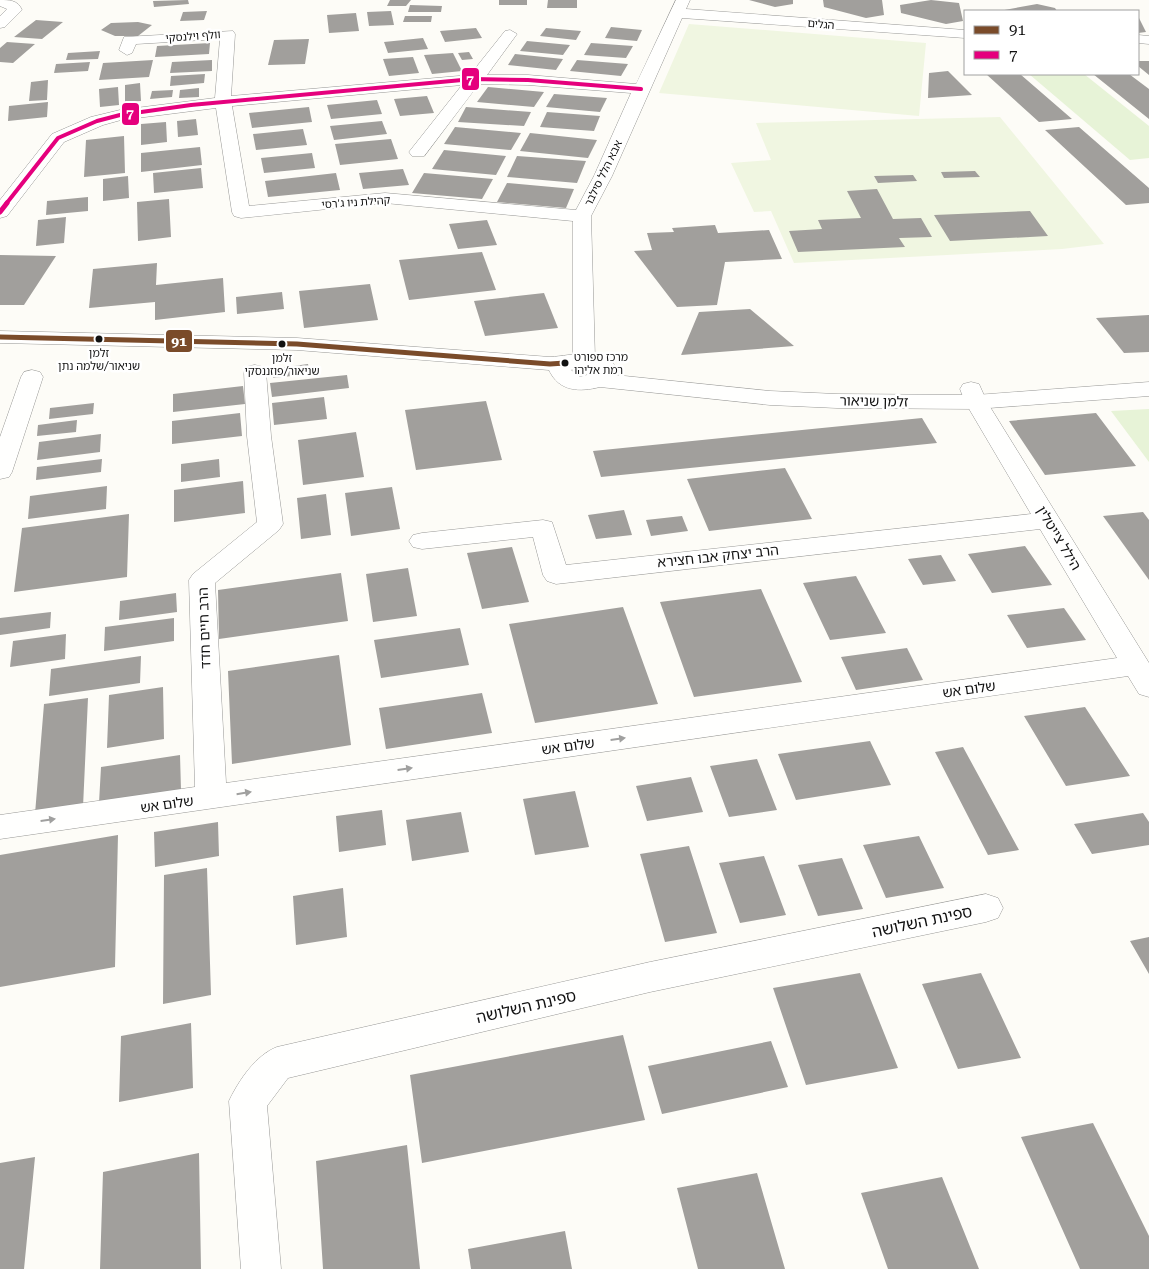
<svg xmlns="http://www.w3.org/2000/svg" width="1149" height="1269" viewBox="0 0 1149 1269" font-family="'Roboto Serif','Noto Sans Hebrew',serif">
	<style>
		.green { fill: #e7f3d7 }
		.pitch { fill: #f0f6e1 }
		.building { fill: #a19f9c }
		.lines { fill: none; stroke-linecap: round; stroke-linejoin: round }
		.minor-casing { stroke: #979795; stroke-width: 1 }
		.tertiary-casing { stroke: #979795; stroke-width: 1 }
		.minor { fill: #fffffe; fill-rule: evenodd }
		.tertiary { fill: #fffffe; fill-rule: evenodd }
		.bus-1-casing { stroke: #fff; stroke-width: 8 }
		.bus-2-far1-casing { stroke: #fff; stroke-width: 6 }
		.bus-2-casing { stroke: #fff; stroke-width: 8 }
		.bus-1 { stroke: #7a4b2a; stroke-width: 5 }
		.bus-2-far1 { stroke: #e5007d; stroke-width: 4 }
		.bus-2 { stroke: #e5007d; stroke-width: 5 }
		.oneway { fill: #a0a09f }
		.bus-dot { fill: #111; stroke: #fff; stroke-width: 2 }
		.labels { text-anchor: middle; stroke-width: 5; stroke-linejoin: round; paint-order: stroke }
		.far-street-label { font-size: 11px; fill: #111; stroke: #fff }
		.far-bus-label { font-size: 11px; fill: #111; stroke: #fff }
		.street-label { font-size: 14px; fill: #111; stroke: #fff }
		.near-street-label { font-size: 16px; fill: #111; stroke: #fff }
		.line-badge { stroke: #fff; stroke-width: 2 }
		.badge-label { font-size: 14px; text-anchor: middle; font-weight: bold; fill: #fff }
	</style>
	<rect width="100%" height="100%" fill="#fdfcf7"/>
	<path class="green" d="M1029,74H1084L1149,126V158L1130,160Z
		M1149,409V462L1111,411Z"/>
	<path class="pitch" d="M689,24L926,43L919,116L659,93Z
		M1000,117L1104,244L1062,249L794,263L771,211L754,212L731,163L771,160L756,123Z"/>
	<path class="building" d="M188,0L189,4L154,7L153,1Z
		M390,0H411L406,6H387Z
		M499,0H527V5H499Z
		M548,0H577V8H547Z
		M749,0H793V4L775,7Z
		M823,0H882L884,15L866,18L824,7Z
		M931,0L959,3L963,21L946,24L901,13L900,5Z
		M1037,4L1055,8L1057,11H999Z
		M410,5L442,6L441,12H408Z
		M207,11L204,20L180,21L183,12Z
		M391,11L394,25L369,26L367,12Z
		M356,13L359,31L329,33L327,15Z
		M405,16H432L431,22H403Z
		M1138,16L1146,32L1138,33Z
		M36,20L63,22L42,39L14,37Z
		M138,22L152,25L138,36H115L101,30L111,23Z
		M611,27L642,30L637,41L605,38Z
		M476,28L482,38L445,42L440,31Z
		M546,28L581,31L576,40L540,36Z
		M423,38L428,49L388,53L384,42Z
		M309,39L305,64L268,65L274,40Z
		M527,41L570,45L563,55L520,51Z
		M7,42L35,44L13,63L0,62V48Z
		M210,43L209,54L155,57L157,46Z
		M591,43L633,46L626,58L584,55Z
		M100,51L98,59L66,60L68,53Z
		M469,52L473,59L462,60L458,53Z
		M453,53L462,71L432,74L424,55Z
		M515,54L563,59L556,70L508,65Z
		M413,57L419,73L389,76L383,59Z
		M153,60L149,77L99,80L103,63Z
		M212,60V71L170,73L172,62Z
		M577,60L628,64L621,76L570,71Z
		M1138,61H1149V75L1138,66Z
		M90,62L88,71L54,73L56,64Z
		M948,71L972,95L928,98L929,73Z
		M205,74L204,83L170,86L171,76Z
		M986,74H1020L1072,119L1039,122Z
		M1093,74H1129L1149,89V119Z
		M48,80L47,100L29,101L31,82Z
		M140,83L141,101L125,102V85Z
		M118,87L119,105L100,107L99,89Z
		M488,87L544,92L534,107L477,102Z
		M199,88V97L179,98L180,90Z
		M173,90L172,97L150,99L152,91Z
		M554,94L607,98L600,112L546,107Z
		M427,96L434,113L400,116L394,99Z
		M377,100L382,114L331,119L327,105Z
		M48,102L47,117L8,121L9,106Z
		M309,107L312,122L252,128L249,113Z
		M466,107L531,112L524,126L458,122Z
		M547,112L600,116L594,131L540,127Z
		M196,119L198,135L178,137L177,121Z
		M382,121L387,134L334,140L330,126Z
		M166,122L167,142L141,145V124Z
		M455,127L521,133L511,150L444,144Z
		M1079,127L1149,188V203L1126,205L1045,130Z
		M303,129L307,145L256,150L253,134Z
		M530,133L597,140L588,158L520,151Z
		M124,136L125,173L84,177L86,140Z
		M391,139L398,159L340,165L335,144Z
		M200,147L202,165L141,172V153Z
		M444,150L506,156L496,175L432,169Z
		M312,153L315,168L264,173L261,158Z
		M517,156L586,161L577,183L507,177Z
		M201,168L203,188L154,193L153,173Z
		M403,169L409,185L363,189L359,173Z
		M975,171L980,177L944,178L941,172Z
		M336,173L340,190L268,197L265,181Z
		M424,173L493,179L482,199L412,193Z
		M913,175L917,181L878,183L874,176Z
		M128,176L129,198L103,201V179Z
		M507,183L574,189L566,208L497,202Z
		M877,189L893,219L921,218L932,237L899,238L905,247L798,252L789,231L822,229L818,220L861,218L847,191Z
		M88,197V211L46,215L47,201Z
		M169,199L171,237L138,241L137,202Z
		M1030,211L1048,236L950,241L934,215Z
		M66,217L64,243L36,246L38,220Z
		M487,220L497,245L458,249L449,224Z
		M715,225L718,233L769,230L782,259L725,262L717,305L677,307L634,251L652,250L647,233L674,232L672,228Z
		M482,252L496,290L409,300L399,260Z
		M0,255L56,256L24,305H0Z
		M157,263L156,285L223,278L225,312L155,320V302L89,308L93,269Z
		M370,284L378,320L304,328L299,291Z
		M282,292L284,309L237,314L236,297Z
		M544,293L558,328L485,336L474,301Z
		M750,309L794,346L681,355L699,312Z
		M1149,315V352L1124,353L1096,318Z
		M308,364L310,374L273,378L272,369Z
		M347,375L349,388L272,397L270,383Z
		M243,386L245,404L173,412V394Z
		M324,397L327,419L274,425L272,403Z
		M486,401L502,460L416,470L405,410Z
		M94,403L93,414L49,419L50,408Z
		M240,413L242,436L172,444V421Z
		M1096,413L1136,466L1045,475L1009,421Z
		M922,418L937,443L601,477L593,451Z
		M77,420L76,432L37,436L38,425Z
		M356,432L364,477L303,485L298,440Z
		M101,434L100,452L37,460L39,442Z
		M102,459L101,472L36,480L37,467Z
		M219,459L220,477L181,482V464Z
		M785,468L812,519L709,531L687,479Z
		M243,481L245,513L174,522V490Z
		M107,486L106,509L28,519L30,496Z
		M392,487L400,529L351,536L345,493Z
		M326,494L331,535L301,539L297,498Z
		M624,510L632,535L596,539L588,515Z
		M1143,512L1149,520V580L1103,516Z
		M129,514L127,577L14,592L22,528Z
		M682,516L688,531L651,536L646,520Z
		M1025,546L1052,585L992,593L968,554Z
		M512,547L529,602L482,609L467,553Z
		M941,555L956,581L923,585L908,559Z
		M408,568L417,616L373,622L366,574Z
		M341,573L348,621L219,639L218,590Z
		M856,576L886,633L830,640L803,583Z
		M761,589L802,682L694,697L660,602Z
		M176,593L177,612L119,620L120,601Z
		M623,607L658,704L535,723L509,624Z
		M1064,608L1086,640L1027,648L1007,615Z
		M51,612L50,628L0,635V618Z
		M174,618V641L104,651L105,627Z
		M460,628L469,665L381,678L374,640Z
		M66,634L65,659L10,667L13,641Z
		M907,648L923,680L856,690L841,657Z
		M339,655L351,745L232,764L228,671Z
		M141,656L140,683L49,696L51,669Z
		M163,687L164,739L107,748L109,695Z
		M482,693L492,733L386,749L379,708Z
		M88,698L83,807L35,814L44,704Z
		M1085,707L1130,776L1066,786L1024,716Z
		M870,741L891,785L796,800L778,754Z
		M963,747L1019,850L988,855L935,752Z
		M180,755L181,790L99,803L101,767Z
		M757,759L777,810L729,817L710,766Z
		M691,777L703,812L647,821L636,786Z
		M575,791L589,847L535,855L523,799Z
		M382,810L386,845L339,852L336,816Z
		M461,812L469,852L412,861L406,820Z
		M1143,813L1149,822V845L1092,854L1074,824Z
		M218,822L219,856L155,867L154,832Z
		M118,835L115,967L0,987V855Z
		M919,836L944,888L886,898L863,845Z
		M689,846L717,933L665,942L640,854Z
		M764,856L786,915L740,923L719,863Z
		M842,858L863,909L818,916L798,865Z
		M207,868L211,995L163,1004L164,875Z
		M343,888L347,937L296,945L293,896Z
		M1149,937V974L1130,941Z
		M860,973L898,1068L806,1085L773,988Z
		M981,973L1021,1058L958,1069L922,984Z
		M191,1023L193,1088L119,1102L121,1036Z
		M623,1035L645,1120L422,1163L410,1075Z
		M771,1041L788,1087L662,1114L648,1066Z
		M1093,1123L1149,1236V1269H1080L1021,1137Z
		M407,1145L420,1269H323L316,1161Z
		M199,1153L201,1269H100L103,1172Z
		M35,1157L24,1269H0V1163Z
		M757,1173L785,1269H698L677,1188Z
		M942,1177L979,1269H888L861,1193Z
		M565,1231L572,1269H471L468,1249Z"/>
	<g class="lines">
		<defs>
			<path id="minor" d="M0,0C9,0 18,0 22,10L5,27L0,28V16L7,9L0,6Z
				M676,0H690L686,9L965,30V38L682,18L612,176L591,216L595,359L592,364L584,366L576,364L573,359V221L385,203L241,218L234,216L232,212L216,108L121,120L103,125L64,142L7,216L0,218V200L52,134L91,117L120,110L215,98L220,39L136,44L132,53L127,55L119,50L124,37L233,31L235,34L231,96L470,75L505,31L510,30L517,34L487,75H528L636,84ZM479,84L528,85L631,93L594,176L576,210L385,193L249,206L232,106L462,85L409,152L412,156H424Z
				M1138,35L1149,36V44L1138,43Z
				M255,365L263,367L266,372L271,436L283,524L279,530L215,583L226,783L1117,658L1040,529L556,584L547,581L543,575L533,537L422,549L413,547L409,541L413,535L422,533L543,520L552,522L566,565L1031,514L965,402L960,389L963,384L971,382L979,384L987,402L1149,663V697L1139,694L1128,676L0,839V815L195,787L189,580L193,574L257,522L247,436L244,372L247,367Z
				M32,370L40,372L43,377L12,472L9,477L0,479V437L21,377L24,372Z
				M986,894L998,898L1003,908L998,918L986,922L650,992L288,1078L267,1106L281,1269H241L229,1101C239,1080 256,1055 277,1047L650,962Z"/>
			<path id="tertiary" d="M0,331L297,338L550,357C573,356 601,345 617,368L615,375L770,391L837,394L976,395L1149,382V396L976,409L837,408L770,405L600,387C580,392 559,392 549,370L297,350L0,343ZM584,366L595,370L594,373L580,377L571,370Z"/>
		</defs>
		<use href="#minor" class="minor-casing"/>
		<use href="#tertiary" class="tertiary-casing"/>
		<use href="#minor" class="minor"/>
		<use href="#tertiary" class="tertiary"/>
		<defs>
			<path id="bus-1" d="M0,337L297,344L550,364L565,363"/>
			<path id="bus-2-far1" d="M6,204L58,138L97,121L120,115L191,105L473,79L528,80L641,89"/>
			<path id="bus-2" d="M0,212L7,203"/>
		</defs>
		<use href="#bus-1" class="bus-1-casing"/>
		<use href="#bus-2-far1" class="bus-2-far1-casing"/>
		<use href="#bus-2" class="bus-2-casing"/>
		<use href="#bus-1" class="bus-1"/>
		<use href="#bus-2-far1" class="bus-2-far1"/>
		<use href="#bus-2" class="bus-2"/>
	</g>
	<defs><path id="oneway-solid" d="M-6-.8H1V-3.2L6.5 0L1 3.2V.8H-6Z" transform="scale(1.25)"/></defs>
	<g class="oneway">
		<use href="#oneway-solid" transform="translate(618 739) rotate(-8)"/>
		<use href="#oneway-solid" transform="translate(405 769) rotate(-8)"/>
		<use href="#oneway-solid" transform="translate(244 793) rotate(-9)"/>
		<use href="#oneway-solid" transform="translate(48 820) rotate(-8)"/>
	</g>
	<g class="bus-dot">
		<circle cx="99" cy="339" r="4.5"/>
		<circle cx="282" cy="344" r="4.5"/>
		<circle cx="565" cy="363" r="4.5"/>
	</g>
	<g class="labels">
		<g class="far-street-label">
			<text transform="translate(821 24) rotate(5)" y="4">הגלים</text>
			<text transform="translate(193 36) rotate(-4)" y="4">וולף וילנסקי</text>
			<text transform="translate(603 173) rotate(-64)" y="4">אבא הלל סילבר</text>
			<text transform="translate(356 202) rotate(-4)" y="4">קהילת ניו ג'רסי</text>
		</g>
		<g class="far-bus-label">
			<text x="99" y="357">זלמן<tspan x="99" dy="13">שניאור/שלמה נתן</tspan></text>
			<text x="574" y="361" text-anchor="start">מרכז ספורט<tspan x="574" dy="13">רמת אליהו</tspan></text>
			<text x="282" y="362">זלמן<tspan x="282" dy="13">שניאור/פוזננסקי</tspan></text>
		</g>
		<g class="street-label">
			<text transform="translate(874 401) rotate(1)" y="5">זלמן שניאור</text>
			<text transform="translate(1059 538) rotate(59)" y="5">הילל צייטלין</text>
			<text transform="translate(718 556) rotate(-6)" y="5">הרב יצחק אבו חצירא</text>
			<text transform="translate(204 628) rotate(-92)" y="5">הרב חיים חדד</text>
			<text transform="translate(969 689) rotate(-8)" y="5">שלום אש</text>
			<text transform="translate(568 746) rotate(-8)" y="5">שלום אש</text>
			<text transform="translate(167 804) rotate(-8)" y="5">שלום אש</text>
		</g>
		<g class="near-street-label">
			<text transform="translate(922 921) rotate(-12)" y="6">ספינת השלושה</text>
			<text transform="translate(526 1006) rotate(-13)" y="6">ספינת השלושה</text>
		</g>
	</g>
	<g class="line-badge">
		<rect x="461" y="67" width="19" height="24" rx="5" fill="#e5007d"/>
		<rect x="121" y="102" width="19" height="24" rx="5" fill="#e5007d"/>
		<rect x="165" y="329" width="28" height="24" rx="5" fill="#7a4b2a"/>
	</g>
	<g class="badge-label">
		<text x="470" y="84">7</text>
		<text x="130" y="118">7</text>
		<text x="179" y="346">91</text>
	</g>
	<rect x="964" y="10" width="175" height="65" fill="#ffffff" stroke="#a0a0a0"/>
	<rect x="974" y="26" width="25" height="8" fill="#7a4b2a" stroke="#a0a0a0"/>
	<text x="1009" y="35" font-size="15" fill="#111111">91</text>
	<rect x="974" y="51" width="25" height="8" fill="#e5007d" stroke="#a0a0a0"/>
	<text x="1009" y="60" font-size="15" fill="#111111">7</text>
</svg>
